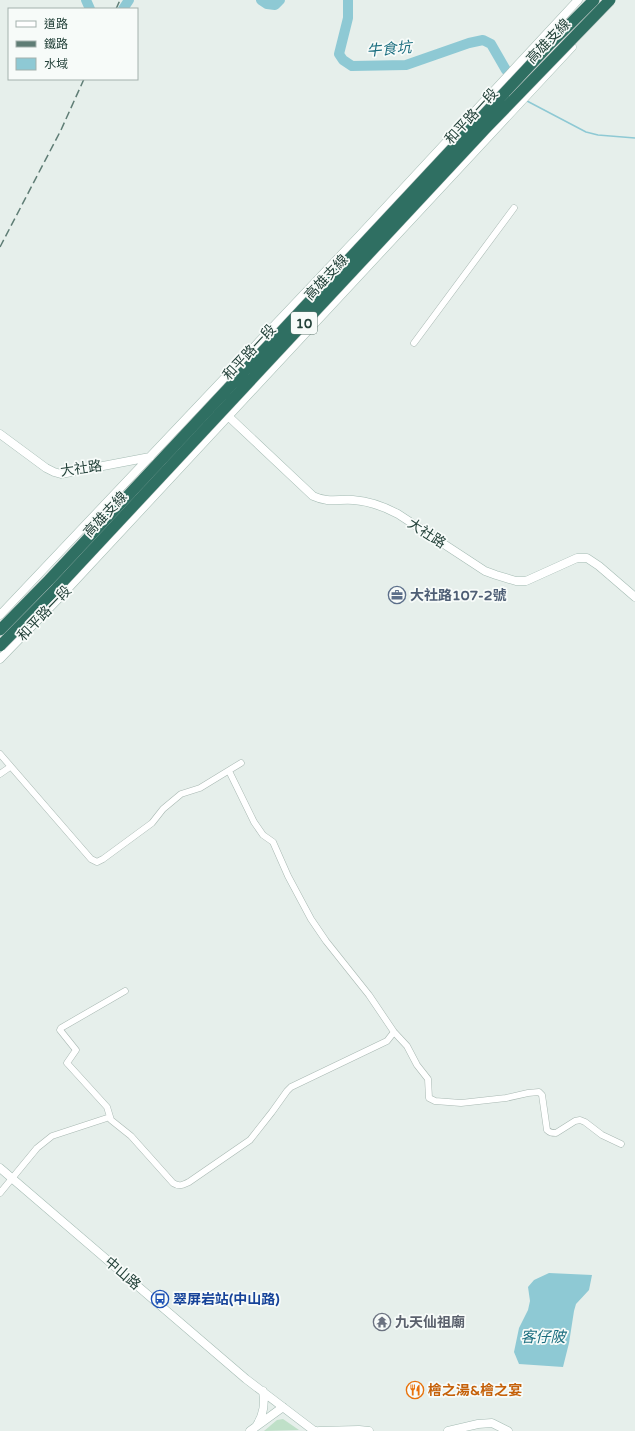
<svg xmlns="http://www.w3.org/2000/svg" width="635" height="1431" viewBox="0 0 635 1431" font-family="'Varela Round','Noto Sans TC',sans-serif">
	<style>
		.green { fill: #bfe0c8 }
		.water { fill: #8ec9d4 }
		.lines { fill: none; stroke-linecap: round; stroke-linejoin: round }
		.stream { stroke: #8ec9d4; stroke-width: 1.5 }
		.river { stroke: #8ec9d4; stroke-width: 10 }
		.street-casing { stroke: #a8b8b2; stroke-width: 7 }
		.secondary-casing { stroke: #a4bbb3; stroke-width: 9 }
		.street { stroke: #fff; stroke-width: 6 }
		.secondary { stroke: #fff; stroke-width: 8 }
		.rail { stroke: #5f7d75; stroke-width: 1.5; stroke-dasharray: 8 4; stroke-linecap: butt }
		.highway-bridge-casing { stroke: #c2cac8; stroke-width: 12; stroke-linecap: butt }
		.highway-bridge { stroke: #2f6f62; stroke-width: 11 }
		.labels { text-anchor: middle; stroke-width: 3.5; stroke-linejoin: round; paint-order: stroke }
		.shield { fill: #f7fbf9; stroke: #637a73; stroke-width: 1 }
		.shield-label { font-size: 13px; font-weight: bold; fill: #24423a }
		.street-label { font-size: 14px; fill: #24423a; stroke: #f7fbf9 }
		.service-label { font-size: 14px; font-weight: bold; fill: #4e5e75; stroke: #f7fbf9; text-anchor: start }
		.transit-label { font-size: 14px; font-weight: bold; fill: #164399; stroke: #f7fbf9; text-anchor: start }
		.worship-label { font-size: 14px; font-weight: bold; fill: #5b616d; stroke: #f7fbf9; text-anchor: start }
		.food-label { font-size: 14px; font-weight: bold; fill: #c56008; stroke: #f7fbf9; text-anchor: start }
		.water-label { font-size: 15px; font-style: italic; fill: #1c6f80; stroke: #f7fbf9 }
	</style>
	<rect width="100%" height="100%" fill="#e6efeb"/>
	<path class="green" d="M283,1419L299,1430L264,1431L277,1420Z"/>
	<path class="water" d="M549,1273L592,1275L589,1290L576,1304L574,1311L569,1343L563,1367L519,1364L514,1352L519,1328L528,1310L530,1301L528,1287L534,1280Z"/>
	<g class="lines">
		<path class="stream" d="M527,101L586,132L598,135L635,138"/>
		<path class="river" d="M86,0L90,9
			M261,0L267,4L275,5L280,0
			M348,0V18L339,54L343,60L352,66L406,65L469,43L483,40L491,44L506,70
			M123,9L129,0"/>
		<defs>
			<path id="street" d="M414,343L514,208
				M0,754L91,859L97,862L103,859L152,823L163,809L181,794L200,788L241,763
				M229,771L254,822L263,835L273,842L288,876L311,919L326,941L369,995L394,1032L407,1046L417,1065L428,1079L429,1098L435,1101L461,1103L506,1098L528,1093L539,1092L542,1095L547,1130C550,1133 552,1133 556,1133L575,1121L580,1120L585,1122L602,1135L621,1144
				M0,774L10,767
				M125,991L61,1028L60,1030L76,1050L67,1063L107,1107L111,1120L131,1136L173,1183C179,1187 183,1185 189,1182L250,1140L272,1112L287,1091L291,1087L387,1041L394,1032
				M0,1193L37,1148L52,1136L110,1117"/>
			<path id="secondary" d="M492,115L572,30
				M228,416L313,496C328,503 338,499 353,500C368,501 385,507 398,514L485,571L496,575L516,581H526L577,558H587L599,566L635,597
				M0,434L46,468L54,472L61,474L150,457
				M0,615L359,236L578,0
				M0,659L61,596L572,47
				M0,1168L246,1379L313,1430L316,1431
				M257,1425C264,1414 265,1404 263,1391
				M250,1431L283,1407
				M319,1431L359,1430L369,1431
				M448,1431L478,1424L492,1423L508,1431"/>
		</defs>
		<use href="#street" class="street-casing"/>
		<use href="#secondary" class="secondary-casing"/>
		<use href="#street" class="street"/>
		<use href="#secondary" class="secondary"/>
		<path class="rail" d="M116,9L120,0
			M0,247L61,130L84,79"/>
		<defs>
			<path id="highway-bridge" d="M0,630L49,580L551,43L594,0
				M0,646L56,589L487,127L610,0"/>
		</defs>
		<use href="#highway-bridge" class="highway-bridge-casing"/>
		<use href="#highway-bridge" class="highway-bridge"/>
	</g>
	<defs>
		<symbol id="office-ring" viewBox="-11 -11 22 22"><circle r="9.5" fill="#f7fbf9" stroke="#5c6f8a" stroke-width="1.5"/><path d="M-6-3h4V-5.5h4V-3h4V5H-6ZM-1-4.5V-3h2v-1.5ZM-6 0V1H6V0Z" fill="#5c6f8a"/></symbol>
		<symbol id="bus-ring" viewBox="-11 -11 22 22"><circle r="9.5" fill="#f7fbf9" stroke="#1a4fb4" stroke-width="1.5"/><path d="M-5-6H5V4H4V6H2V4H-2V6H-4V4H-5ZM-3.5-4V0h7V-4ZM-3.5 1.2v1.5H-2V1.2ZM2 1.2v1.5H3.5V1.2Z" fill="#1a4fb4"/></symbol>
		<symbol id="temple-ring" viewBox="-11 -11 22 22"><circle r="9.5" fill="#f7fbf9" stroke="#6b7280" stroke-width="1.5"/><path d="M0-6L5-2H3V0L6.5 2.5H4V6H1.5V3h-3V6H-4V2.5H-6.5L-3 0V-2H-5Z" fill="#6b7280"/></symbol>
		<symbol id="restaurant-ring" viewBox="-11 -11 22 22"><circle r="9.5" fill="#f7fbf9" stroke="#e8710a" stroke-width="1.5"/><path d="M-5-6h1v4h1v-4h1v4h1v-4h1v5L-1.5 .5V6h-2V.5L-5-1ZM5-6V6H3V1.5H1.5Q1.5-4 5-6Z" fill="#e8710a"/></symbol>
	</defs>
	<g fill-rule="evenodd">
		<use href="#office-ring" x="387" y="585" width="20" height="20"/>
		<use href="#bus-ring" x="150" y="1289" width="20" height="20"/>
		<use href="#temple-ring" x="372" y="1312" width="20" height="20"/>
		<use href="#restaurant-ring" x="405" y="1380" width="20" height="20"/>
	</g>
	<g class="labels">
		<rect class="shield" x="291" y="312" width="26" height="22" rx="3"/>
		<g class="shield-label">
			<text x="304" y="328">10</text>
		</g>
		<g class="street-label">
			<text transform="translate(548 41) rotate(-46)" y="5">高雄支線</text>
			<text transform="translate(471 116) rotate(-47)" y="5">和平路一段</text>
			<text transform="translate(326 277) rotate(-47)" y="5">高雄支線</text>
			<text transform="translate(249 352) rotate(-47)" y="5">和平路一段</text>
			<text transform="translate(81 468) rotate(-8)" y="5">大社路</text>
			<text transform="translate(105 514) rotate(-47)" y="5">高雄支線</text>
			<text transform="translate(427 533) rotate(33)" y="5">大社路</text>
			<text transform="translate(44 613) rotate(-46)" y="5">和平路一段</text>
			<text transform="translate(123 1273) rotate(41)" y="5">中山路</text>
		</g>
		<g class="service-label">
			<text x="410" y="600">大社路107-2號</text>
		</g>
		<g class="transit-label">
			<text x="173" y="1304">翠屏岩站(中山路)</text>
		</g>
		<g class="worship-label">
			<text x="395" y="1327">九天仙祖廟</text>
		</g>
		<g class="food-label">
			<text x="428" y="1395">檜之湯&amp;檜之宴</text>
		</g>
		<g class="water-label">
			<text transform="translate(389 49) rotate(-5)" y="5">牛食坑</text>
			<text x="543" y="1342">客仔陂</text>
		</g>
	</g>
	<rect x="8" y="8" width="130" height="72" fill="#f7fbf9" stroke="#a3b1ad"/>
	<rect x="16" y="21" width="20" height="6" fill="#ffffff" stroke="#a3b1ad"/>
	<text x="44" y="28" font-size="12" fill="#24423a">道路</text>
	<rect x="16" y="41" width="20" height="6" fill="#5f7d75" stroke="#a3b1ad"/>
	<text x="44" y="48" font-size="12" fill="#24423a">鐵路</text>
	<rect x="16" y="58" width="20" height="12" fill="#8ec9d4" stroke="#a3b1ad"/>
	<text x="44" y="68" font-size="12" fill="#24423a">水域</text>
</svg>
